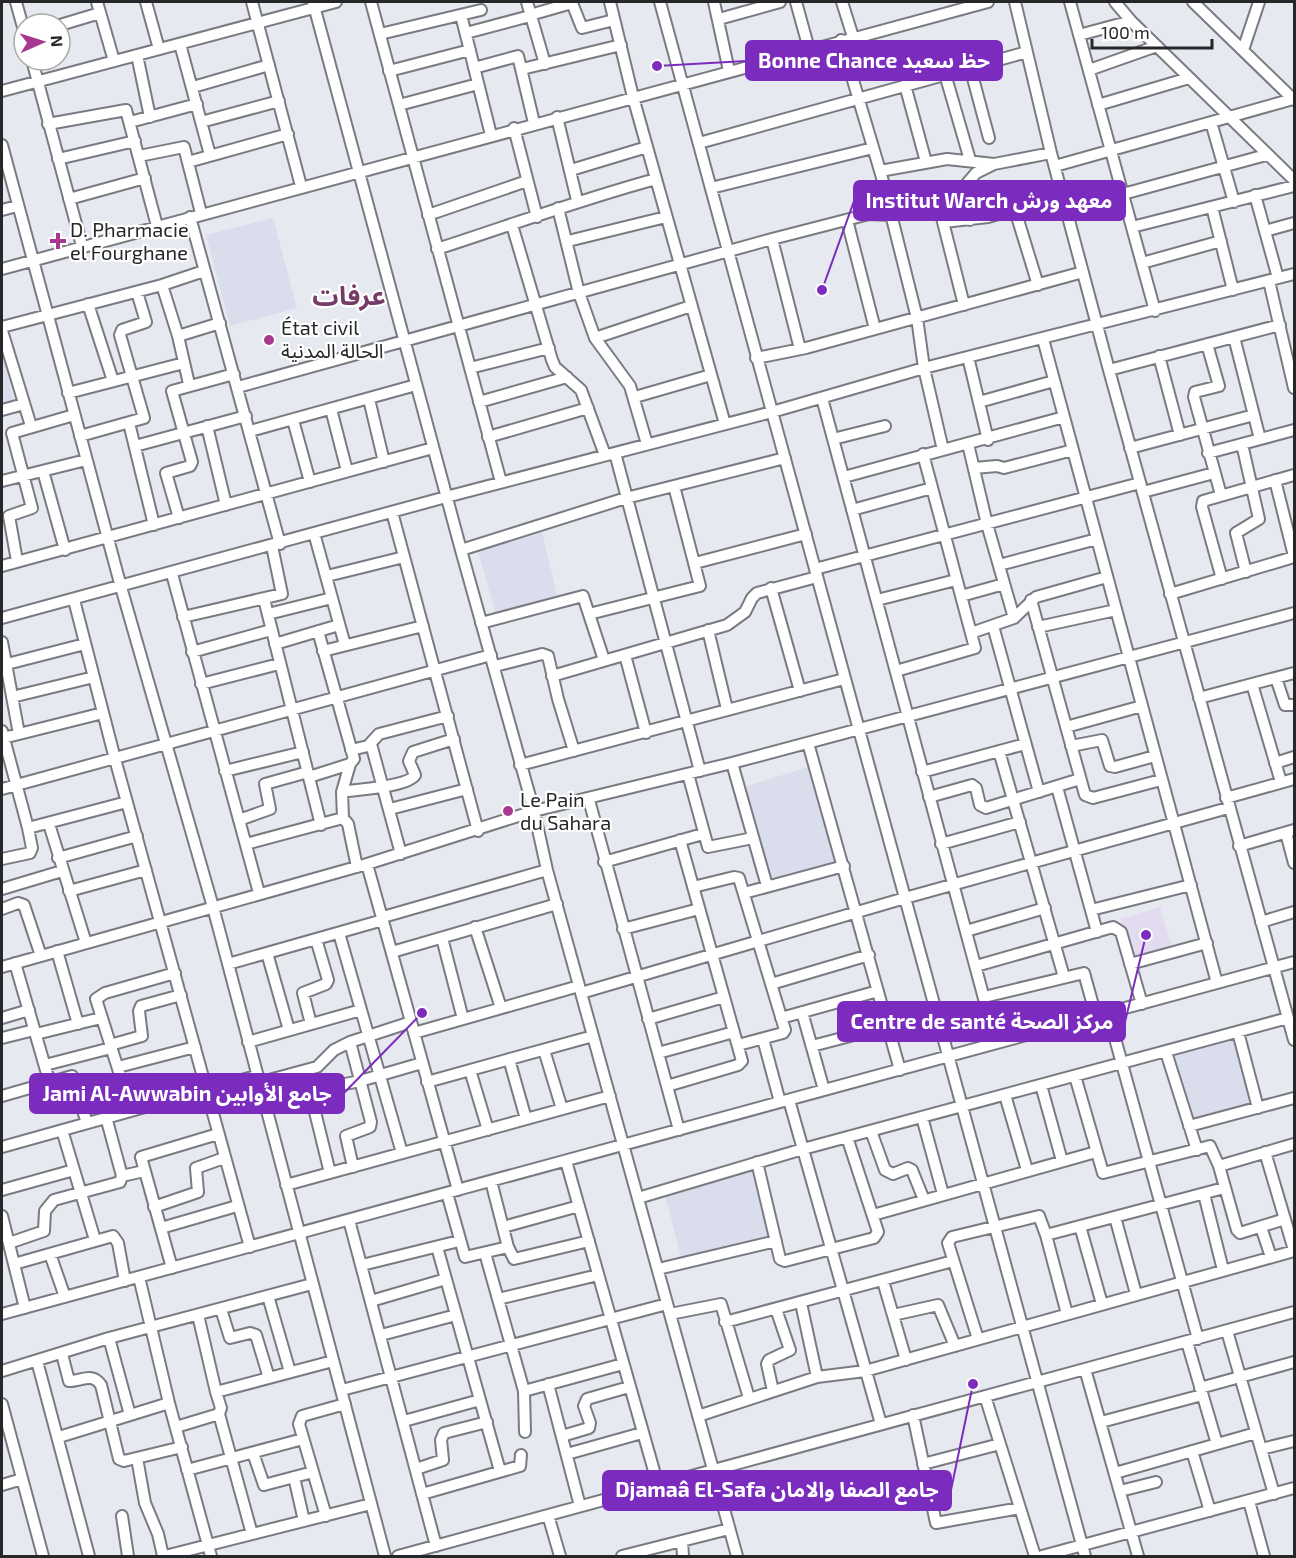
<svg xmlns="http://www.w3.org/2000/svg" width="1296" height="1558" viewBox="0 0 1296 1558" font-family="'Exo 2','Noto Sans Arabic',sans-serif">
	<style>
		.built { fill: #daddec }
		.medical { fill: #e3dbf0 }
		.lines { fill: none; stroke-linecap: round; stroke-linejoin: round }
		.minor-casing { stroke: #7a7b82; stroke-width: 14 }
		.minor { stroke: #fff; stroke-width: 10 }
		.poi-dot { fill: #a9368f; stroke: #fff; stroke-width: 2 }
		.labels { text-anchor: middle; stroke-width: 4.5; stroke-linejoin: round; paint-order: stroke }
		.poi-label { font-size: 20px; fill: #262729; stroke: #fff; text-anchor: start }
		.district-label { font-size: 26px; font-weight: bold; fill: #763c67; stroke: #fff }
		.leader { fill: none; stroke: #7b2cbf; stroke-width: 2 }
		.callout-dot { fill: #7b2cbf; stroke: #fff; stroke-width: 2 }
		.callout { fill: #7b2cbf; stroke: #7b2cbf; stroke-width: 2 }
		.callout-label { font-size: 21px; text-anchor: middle; font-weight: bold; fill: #fff }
	</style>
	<rect width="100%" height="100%" fill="#e7e9f0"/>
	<path class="built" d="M273,218L297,308L230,326L206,235Z
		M2,355L15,404L2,408Z
		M541,528L558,600L496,614L477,548Z
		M811,766L838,864L771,884L741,788Z
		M1235,1037L1255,1108L1190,1123L1170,1055Z
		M756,1168L774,1238L682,1261L664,1191Z"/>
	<path class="medical" d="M1160,907L1173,951L1133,963L1120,919Z"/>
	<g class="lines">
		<defs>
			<path id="minor" d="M16,2L24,31
				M97,2L114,61
				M146,2L159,49
				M252,2L301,186
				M313,2L461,550L534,811L547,870L737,1556
				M371,2L501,482
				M527,2L545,64
				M610,2L633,97L725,424
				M660,2L1085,1556
				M714,2L729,71
				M796,2L809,49
				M842,2L853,37
				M1015,2L1051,153L1109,370L1294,1040
				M1070,2L1155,311
				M1115,2L1131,21L1294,180
				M1193,2L1294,100
				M461,15L491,135
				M530,15L572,3L582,28L614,20
				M719,19L780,2
				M60,25L100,13
				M466,33L530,16
				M380,34L481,10
				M1079,35L1131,21
				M841,40L881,174L917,318L924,368L943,450
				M180,44L210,155
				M1243,50L1259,2
				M137,55L150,117
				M32,60L82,246
				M970,67L989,138
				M474,68L518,56L534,123
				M522,69L621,45
				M1089,70L1157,46
				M389,71L470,50
				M945,74L970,160
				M905,85L926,162
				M193,87L269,65
				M2,91L336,2
				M399,105L478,84
				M1098,105L1189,78
				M557,117L577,200
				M130,122L197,104
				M201,122L279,101
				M1211,122L1234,202
				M48,124L126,110L157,226
				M514,128L537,217
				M699,143L1027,52
				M2,145L121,587L213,907L385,1556
				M139,156L184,147L201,213
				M58,159L135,141
				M188,162L288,134
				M1055,166L1293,99
				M571,170L647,147
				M880,171L947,159L994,164L1051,153
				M711,188L873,148
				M1123,194L1266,155
				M1255,195L1278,278
				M69,199L145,178
				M951,202L970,220
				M939,206L964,305
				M1212,207L1233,290
				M558,208L579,293L595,338L630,386L647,444
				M2,210L17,206
				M1015,210L1038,285
				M428,215L527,181
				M190,217L280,544
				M847,220L875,329
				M944,222L988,217L1063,196
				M512,225L552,360L555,367L581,390L605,455
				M1132,227L1294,186
				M1265,231L1294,223
				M772,239L800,349
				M568,241L666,217
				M437,249C511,225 582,199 656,179
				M1142,263L1221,241
				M2,269L988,2
				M1269,281L1294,388
				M162,285L178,336L189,384
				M88,304L113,381
				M2,327L162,285L204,271
				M2,331L31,426
				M178,336L220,323
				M1234,337L1260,439
				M595,338L691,306
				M1043,339L1217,983
				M1207,344L1219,386L1195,392L1194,397L1221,495
				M1159,356L1180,435
				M968,357L988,440
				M756,358L806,348L1083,272
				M470,368L549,348
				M1109,370L1280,325
				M238,387L772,239L869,214L890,215L939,206L951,202L976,173L994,164
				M68,393L184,363
				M635,397L711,375
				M822,398L996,1043
				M369,399L384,462
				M479,402L567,377
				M979,402L1054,381
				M331,409L347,471
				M2,410L24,404
				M293,420L310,482
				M129,423L154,525
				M207,426L226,505
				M250,431L416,385
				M80,436L144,418L120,335L122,330L146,322L137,292
				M488,437L588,408
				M833,439L885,426
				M968,444L987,524L1014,618
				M1242,444L1259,519L1236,533L1246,572
				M135,446L246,416
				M1130,448L1254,415
				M615,453L700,771
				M1208,453L1294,430
				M974,468L997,466L1004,468L1073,450
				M43,471L65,550
				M844,477L1064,417
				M1275,480L1294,556
				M2,481L86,460
				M1143,492L1214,473
				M852,510L932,488
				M392,512L478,831
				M179,518L166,473L190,466L192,462L172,391L234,374
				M314,533L345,645
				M461,550L626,498L785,458
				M17,561L9,516L32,508L12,433L74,415
				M695,563L806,534
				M999,565L1097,539
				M2,566L433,448
				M815,569L1140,483
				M172,574L259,893
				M327,576L404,557
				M1222,579L1202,507L1203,501L1294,475
				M771,588L800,691
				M1170,594L1294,557
				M961,596L1004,584
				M264,599L321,825
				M74,600L115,759L250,1247
				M877,600L956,580
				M1031,600L1085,795L1093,798L1161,780
				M268,614L332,598
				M589,614L700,586L674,486
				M183,617L282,594L272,546
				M2,618L446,497L772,412L924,368L1294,274
				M481,623L583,596L604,660
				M993,626L1039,792
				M1038,627L1116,610
				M708,630L727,709
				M971,633L1014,618L1036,597L1107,577
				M2,642L19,734
				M275,644L339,625
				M323,651L423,626
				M192,652L271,630
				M625,655L646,733
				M7,664L85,644
				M495,666L542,654L548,656L558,699L574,751
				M896,671L975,648L923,454
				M552,676L727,625L745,612L752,598L757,593L817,577
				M1276,678L1285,705H1294
				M201,684L279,664
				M1252,684L1281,782
				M12,697L94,677
				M1199,698L1294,673
				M1066,727L1142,706
				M2,731L28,828L127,802
				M3,738L103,713
				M808,743L900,1070
				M371,744L401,854
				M1071,746L1102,740L1110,766L1115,767L1155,756
				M351,750L368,746L379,734L448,716
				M999,751L1064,977
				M732,763L767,886
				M1275,763L1294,757
				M520,765L844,679
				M225,771L303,752
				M922,772L1025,744
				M688,774L708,847L753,838
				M309,777L350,764L354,759L318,631
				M1057,787L1097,932
				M2,789L491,655
				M342,792C357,789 408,787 415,775L409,761L413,752L454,739
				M929,797L972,785L976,788L980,805L986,808L1080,779
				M1226,798L1294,779
				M589,800L679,1130
				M390,809L467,789
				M343,818L342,792L350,764
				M239,820L270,809L265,784L308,772
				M49,824L86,943
				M1286,833L1294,863
				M246,844L343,818L348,824L357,867
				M941,844L1020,822
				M1239,846L1294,830
				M58,858L137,836
				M2,859L30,853L32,848L28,828
				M604,862L703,834
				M367,864L458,1190
				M693,887L734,877L739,878L785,1030L783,1033L738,1045
				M2,889L62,871
				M69,891L146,870
				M744,893L844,866
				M2,909L18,903L24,905L41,956
				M1091,910L1191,885
				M383,917L547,870
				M1261,922L1294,912
				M475,927L501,1008
				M623,929L699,909
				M966,931L1045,908
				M339,933L402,1153
				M442,938L463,1019
				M57,951L78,1024
				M392,952L557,904
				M267,953L289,1030
				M15,963L50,1084
				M228,964L383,920
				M1130,964L1207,943
				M976,966L1113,927L1121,932L1142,1004
				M2,967L367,864L534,811L732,763L1294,613
				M771,984L869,955
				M581,993L905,898L1228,808
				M984,997L1084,973L1096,1016
				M802,1012L824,1090
				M1108,1013L1198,1339
				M2,1018L29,1010
				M781,1018L878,991
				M648,1019L724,997
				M311,1024L303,993L326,984L328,980L316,939
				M1238,1032L1258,1108
				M414,1033L579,986
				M36,1034L101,1018
				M2,1038L34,1030
				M763,1039L780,1102
				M248,1042L361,1010
				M350,1042L371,1122L370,1127L346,1136L353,1167
				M110,1045L142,1036L139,1011L141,1006L181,995
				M812,1046L888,1026
				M544,1050L562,1109
				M1166,1052L1197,1150
				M658,1053L734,1032
				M509,1059L526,1119
				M45,1065L111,1048
				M118,1067L195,1047
				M470,1070L488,1130
				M305,1071L330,1173
				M1075,1076L1103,1173L1210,1146L1219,1166L1237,1230L1240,1233L1285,1219
				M427,1082L593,1036
				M258,1083L317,1067L334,1050L350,1042L411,1022
				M1041,1085L1062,1161
				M667,1086L738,1065L742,1061L680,840
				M310,1091L360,1081L422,1063
				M1005,1095L1027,1170
				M2,1096L72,1076L87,1123
				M789,1100L881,1424
				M131,1110L96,999L105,993L175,973
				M922,1117L943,1194
				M1189,1126L1294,1098
				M62,1130L95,1240
				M871,1131L885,1170L893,1174L908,1168L912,1170L924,1200
				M2,1147L256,1076
				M1265,1152L1294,1250
				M566,1161L658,1485
				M757,1162L780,1259L785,1261L874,1238L878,1232L847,1137
				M1219,1166L1294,1144
				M122,1176L144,1171
				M491,1181L508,1247L514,1259L589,1241
				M286,1185L610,1096
				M2,1190L74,1170
				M447,1193L465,1257L508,1247
				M1204,1194L1223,1270
				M638,1198L803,1149L1288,1018
				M154,1207L198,1192L196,1168L224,1158
				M873,1215L1096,1152
				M2,1216L25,1308
				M1115,1217L1136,1294
				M349,1220L436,1546
				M1080,1226L1102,1304
				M503,1227L579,1206
				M1261,1227L1271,1257
				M161,1228L237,1206
				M1046,1235L1224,1188
				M9,1243L44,1231L45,1211L54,1200L120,1182L122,1176L106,1117
				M437,1247L500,1471
				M485,1253L524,1391L525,1432
				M50,1254L65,1297
				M14,1264L113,1236L118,1243L125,1281
				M362,1265L459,1241
				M172,1268L141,1157L218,1134
				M658,1269L776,1241
				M139,1277L169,1403L211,1556
				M883,1281L906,1360
				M268,1296L290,1372
				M498,1299L598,1275
				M371,1301L446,1279
				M801,1303L817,1377
				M221,1309L230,1338L250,1333L256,1335L269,1378
				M2,1314L1294,962
				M670,1314L721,1304L749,1398
				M198,1315L216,1392L333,1361
				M893,1315L938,1305L955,1346
				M725,1322L953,1261
				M1227,1331L1274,1494
				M381,1335L456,1315
				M109,1338L130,1415
				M978,1339L948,1243L952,1237L1039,1216L1046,1235L1067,1314
				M1187,1342L1217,1444
				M62,1354L69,1381C82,1381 92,1372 101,1385L119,1459L124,1461L182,1447
				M37,1361L89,1556
				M1085,1369L1138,1556
				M2,1371L109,1338L312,1284
				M548,1384L580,1506
				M1200,1388L1294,1362
				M342,1390L667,1304
				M524,1391L623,1364
				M773,1391L767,1364L769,1360L790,1350L776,1309
				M985,1396L1035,1556
				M2,1404L43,1556
				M219,1414L252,1534
				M913,1415L936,1523L1020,1508
				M698,1416L817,1377L865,1371L1294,1251
				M404,1421L480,1400
				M1101,1422L1202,1395
				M176,1427L219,1414L221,1408L216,1392
				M562,1436L589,1428L590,1423L584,1406L587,1399L629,1387
				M59,1437L169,1403
				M1261,1449L1294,1441
				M1192,1451L1210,1511
				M253,1453L264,1485L313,1472
				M567,1454L642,1433
				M137,1458L145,1503L158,1534L163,1556
				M923,1464L1000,1444
				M416,1469L443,1460L441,1440L444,1433L487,1422
				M187,1470L303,1439
				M1115,1473L1256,1433
				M294,1477L304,1521
				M2,1485L22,1479
				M1120,1491L1156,1482
				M422,1494L520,1466L521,1455
				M1249,1501L1264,1556
				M548,1515L560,1556
				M122,1516L128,1556
				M326,1516L299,1424L302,1416L345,1404
				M682,1541L683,1556
				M165,1556L371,1504
				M398,1556L1294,1312
				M622,1556L729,1529
				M1042,1556L1294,1488"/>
		</defs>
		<use href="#minor" class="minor-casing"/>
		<use href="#minor" class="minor"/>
	</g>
	<g class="poi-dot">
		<path d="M55 232h6v6h6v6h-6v6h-6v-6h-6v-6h6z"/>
		<circle cx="269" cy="340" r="6"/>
		<circle cx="508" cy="811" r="6"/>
	</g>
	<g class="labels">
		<g class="poi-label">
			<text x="70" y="237">D. Pharmacie<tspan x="70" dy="23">el Fourghane</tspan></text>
			<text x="281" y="335">État civil<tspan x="281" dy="23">الحالة المدنية</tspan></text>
			<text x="520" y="807">Le Pain<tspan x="520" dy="23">du Sahara</tspan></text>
		</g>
		<g class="district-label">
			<text x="349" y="305">عرفات</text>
		</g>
	</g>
	<path class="leader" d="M657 66L746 61M822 290L854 201M1146 935L1125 1022M422 1013L344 1093M973 1384L951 1490"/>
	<g class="callout-dot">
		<circle cx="657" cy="66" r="6"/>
		<circle cx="822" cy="290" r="6"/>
		<circle cx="1146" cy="935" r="6"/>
		<circle cx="422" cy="1013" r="6"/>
		<circle cx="973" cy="1384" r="6"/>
	</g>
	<g class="callout">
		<rect x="746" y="41" width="256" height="39" rx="6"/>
		<rect x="854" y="181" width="271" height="39" rx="6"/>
		<rect x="838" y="1002" width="287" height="39" rx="6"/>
		<rect x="30" y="1074" width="314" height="39" rx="6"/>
		<rect x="603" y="1471" width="348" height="39" rx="6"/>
	</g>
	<g class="callout-label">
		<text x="874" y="68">Bonne Chance حظ سعيد</text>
		<text x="989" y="208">Institut Warch معهد ورش</text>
		<text x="982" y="1029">Centre de santé مركز الصحة</text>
		<text x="187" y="1101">Jami Al-Awwabin جامع الأوابين</text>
		<text x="777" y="1497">Djamaâ El-Safa جامع الصفا والامان</text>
	</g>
	<rect width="1296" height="1558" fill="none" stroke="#262729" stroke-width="6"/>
	<g transform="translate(42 42) rotate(87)"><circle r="28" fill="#ffffff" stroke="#a8a9a9" stroke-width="1.5"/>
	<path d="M0-4.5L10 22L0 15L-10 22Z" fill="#a9368f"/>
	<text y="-9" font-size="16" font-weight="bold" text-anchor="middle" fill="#262729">N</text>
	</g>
	<path d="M1092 39v9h120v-9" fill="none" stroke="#262729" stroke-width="3"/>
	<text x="1101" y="39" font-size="18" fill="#262729" stroke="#ffffff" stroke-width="4.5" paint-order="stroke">100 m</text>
</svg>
